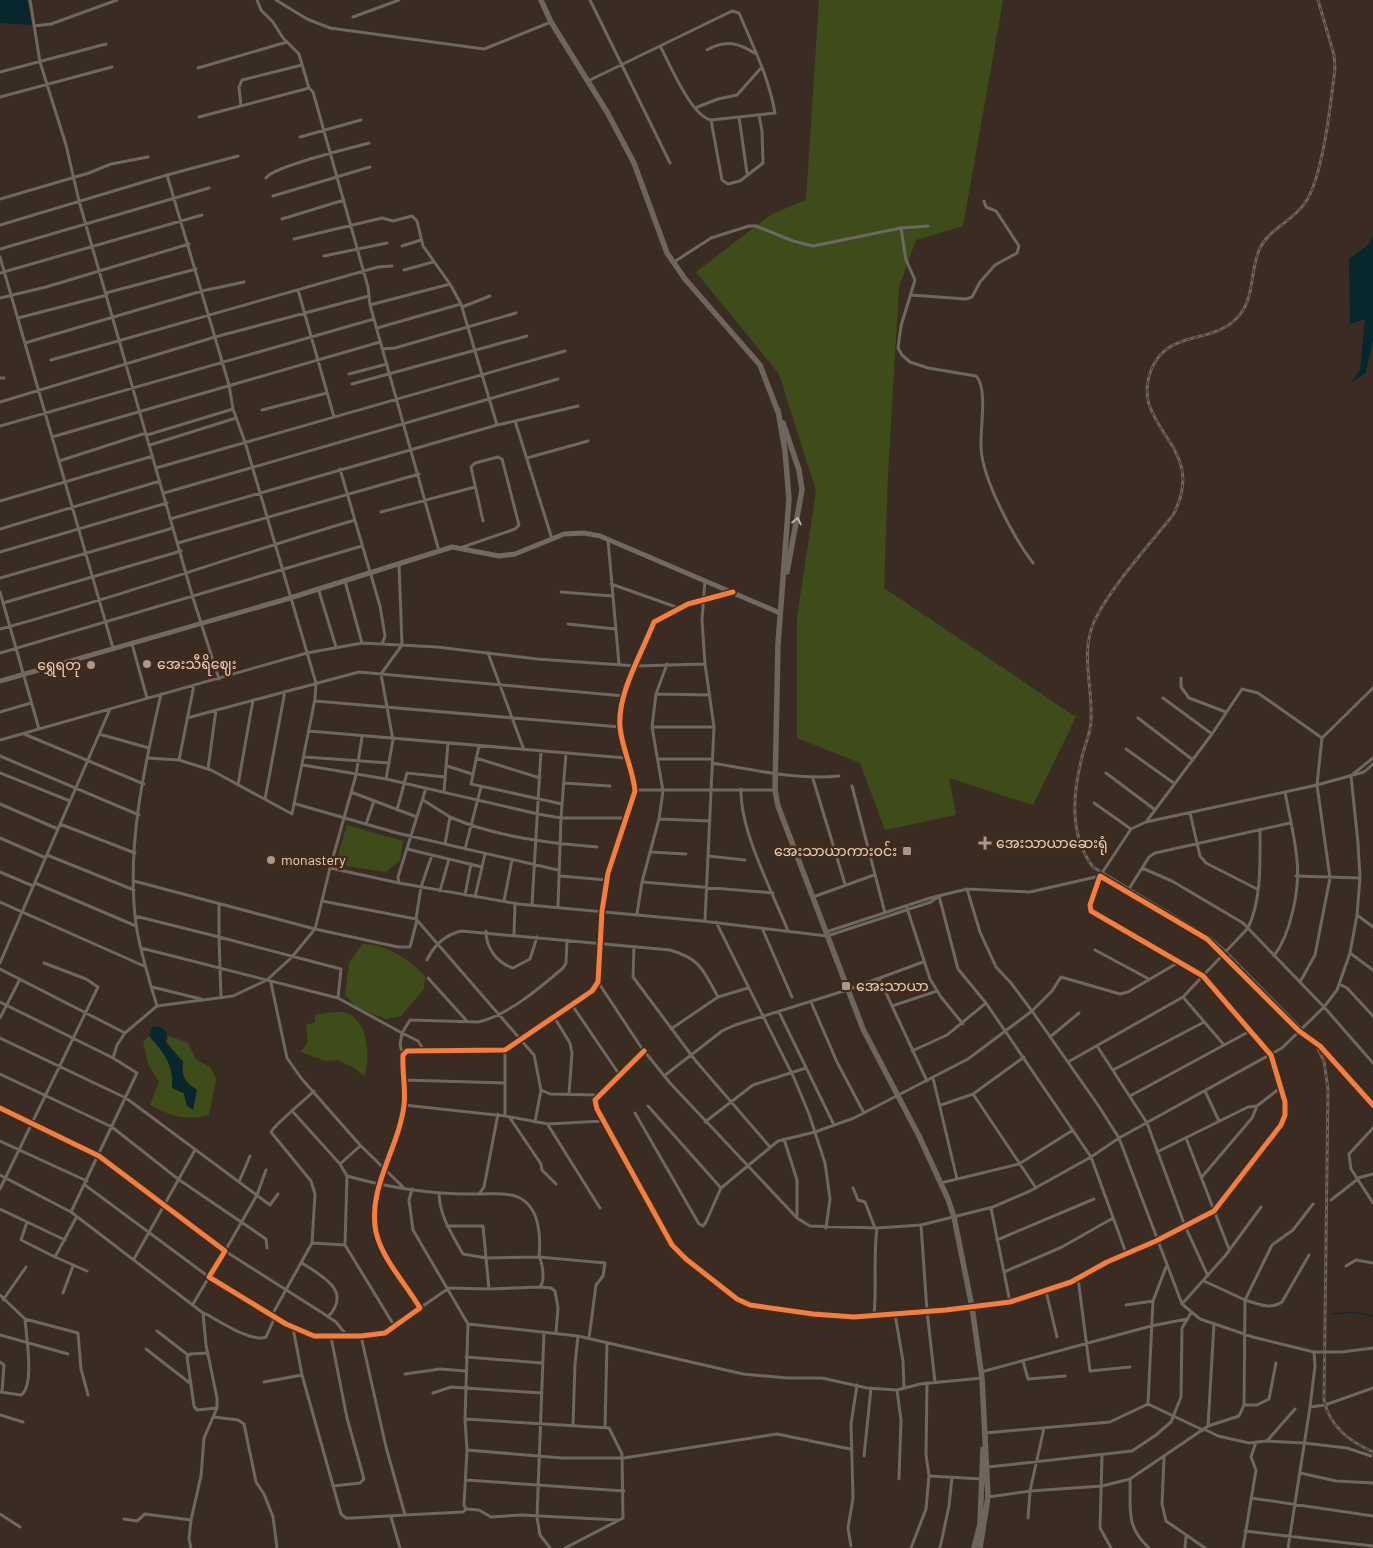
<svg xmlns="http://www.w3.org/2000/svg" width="1373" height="1548" viewBox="0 0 1373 1548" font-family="Barlow,'Noto Sans Myanmar',sans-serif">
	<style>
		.green { fill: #3e4c1a }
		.water { fill: #07262d }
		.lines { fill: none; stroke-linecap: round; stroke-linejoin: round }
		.stream { stroke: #07262d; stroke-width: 1 }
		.minor { stroke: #6d6861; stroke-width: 3 }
		.secondary { stroke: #716962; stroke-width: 5 }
		.trunk { stroke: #6e665d; stroke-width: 5.5 }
		.rail-casing { stroke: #6b635d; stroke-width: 3 }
		.rail { stroke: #452a18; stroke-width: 1; stroke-dasharray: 4; stroke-linecap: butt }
		.cycleway-casing { stroke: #452a18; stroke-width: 8 }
		.cycleway { stroke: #f27e40; stroke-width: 5 }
		.oneway { stroke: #bfb0a6 }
		.poi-dot { fill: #a7978c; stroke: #452a18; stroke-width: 2 }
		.labels { text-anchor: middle; stroke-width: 5; stroke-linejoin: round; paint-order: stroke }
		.poi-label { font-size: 14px; fill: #e2d0c5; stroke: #452a18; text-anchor: start }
	</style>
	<rect width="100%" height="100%" fill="#3a2c22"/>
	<path class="green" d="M819,0H1003L963,226L916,240L899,287L888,473L884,588L1076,717L1033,805L949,778L956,815L885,830L860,763L797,738V618L816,491L779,374L696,272L772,214L806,200Z
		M347,825L403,841L400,860L386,872L346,866L337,858Z
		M362,944C386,944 409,959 425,976L424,989L401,1016L386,1019L357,1008L345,995L349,963Z
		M327,1013C333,1013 342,1011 347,1013C370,1023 369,1057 365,1076L351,1066L337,1060L325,1061L301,1052L308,1042L306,1025L315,1022V1015Z
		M149,1036C164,1053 174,1064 172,1087L184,1093L187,1106L193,1109C196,1087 180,1084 183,1062L166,1042L169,1036L188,1043L196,1059L211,1068L216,1079L209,1115C184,1121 172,1116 150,1105L159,1082L148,1064L143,1042Z"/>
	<path class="water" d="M0,0H27L32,25L0,23Z
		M1373,236V340L1366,373L1352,382L1360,370L1365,319L1350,324L1349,259L1368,245Z
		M153,1026L162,1028L167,1033L166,1042L183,1062C181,1077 185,1082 197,1090L193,1110L187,1106L184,1093L172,1088C174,1064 164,1053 149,1036Z"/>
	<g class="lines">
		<path class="stream" d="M1332,1314L1352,1312L1373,1316"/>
		<path class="minor" d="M30,0L40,62L66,145L79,201L193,598L219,679
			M257,0L261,10L273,22L283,38L299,54L309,88L313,92L368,287L370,305L439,551
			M276,0L307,19L330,28L484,49L551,22
			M590,0L670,163
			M353,17L399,0
			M34,26L51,24L117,0
			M707,50C726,39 739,43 756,54
			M198,68L287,42
			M0,72L106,44
			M588,81L732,11L739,13C753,46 769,78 775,113L711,120C691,116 670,64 660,46
			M0,97L112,67
			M241,106L239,87L242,80L302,65
			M695,108L718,99L737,95L762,67
			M199,117L309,88
			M739,117L747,173
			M711,120L722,180L728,184L740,181L763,163L762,131L759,115
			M300,137L361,120
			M167,175L238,156
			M266,178C273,166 352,148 369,143
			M273,196L370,167
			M0,199L89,173L111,164L148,157
			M282,219L344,200
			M0,225L167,175L229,385L233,409L245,442L316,683L315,699L292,814L211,770L179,760L147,758
			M901,228L906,260L915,280L901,326L898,348L902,355L910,362L928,368L976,376C988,387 980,430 981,447C982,479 1014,538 1033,563
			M294,239L382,218L393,221L412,216L417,221L423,246L450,284
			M402,246L421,240
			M0,249L209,188
			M324,256L387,243
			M0,257L113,648
			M674,262L711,238L749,226H756L793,241L813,246L901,228L928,226
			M404,270L433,262
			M0,273L202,215
			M298,290L334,417
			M106,293L196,269
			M911,295L966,299L972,297L980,282L995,265L1017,253L1019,246L996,211L986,207L984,201
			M0,298L46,287L189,244
			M370,305L450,284L461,304L497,425L515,421L552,539
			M462,307L490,296
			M18,318L107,295
			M377,328L461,304
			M25,343L202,291L244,282
			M382,349L395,348L516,313
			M51,360L378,267L392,266
			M349,374L387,364
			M0,378H4
			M352,384L527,336
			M0,402L215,337L369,296
			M262,410L327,393
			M515,421L578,406
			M0,426L374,319
			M147,435L233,409
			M52,437L380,342
			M150,445L236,418
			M527,458L588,441
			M59,461L146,433
			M156,468L565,351
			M340,469L380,606L385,636L382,644
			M164,493L558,379
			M0,501L153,456
			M381,512L475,487
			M170,519L497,425
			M0,529L160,481
			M608,540L619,664
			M178,543L419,474
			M460,548L515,529L519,525L502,459L498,457L475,463L471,467L483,521
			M0,552L167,503
			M0,578L173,528
			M705,580L702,620L705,664L714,727L705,921
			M345,581L362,643
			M611,584L679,608
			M318,588L336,647
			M0,592L39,729
			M561,592L612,596
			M3,603L181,551
			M568,624L615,629
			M0,629C119,597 236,555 355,520
			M132,644L147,698
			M0,653L362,546
			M488,653L524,750
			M1181,678V687L1189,698L1226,712
			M656,694L710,695
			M1163,698L1212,734
			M315,701L620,727
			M0,712L31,703
			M187,718L359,672L624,696
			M1138,718L1193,760
			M652,727H714
			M309,731L626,758
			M24,734L144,784
			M99,734L149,748
			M0,740L307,653L362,643L437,647L537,659L636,666L705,664
			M479,746L471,784L562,804
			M1126,749L1175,784
			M0,756L139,815
			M305,757L389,763
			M476,758L540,778
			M659,759H712
			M179,760L194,685
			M712,763C754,770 796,780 839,776
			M303,765L386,779L538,814L561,818H626
			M447,766L472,774
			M208,769L216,710
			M0,773L70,801
			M1106,773L1154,809
			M1353,774L1373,758
			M386,779L393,740L381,674L402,645L399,564
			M813,779L845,884
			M564,783L610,786
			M238,785L253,700
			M852,786L885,913
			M741,789C740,831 772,891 788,931
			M634,790H775
			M444,791L448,743
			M351,792L417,817
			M265,799L285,691
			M423,800L450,817
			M1094,803L1131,829
			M0,804L58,829
			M296,804L397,833L558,870
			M397,810L407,773L445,777
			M1190,813L1200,856L1206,863L1257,889
			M659,819L710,821
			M1146,822L1212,734L1242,689L1258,693L1322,738
			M60,824L135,853
			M366,824L374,801
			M0,838L46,858
			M445,844L450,817C496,837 548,843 597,847
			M407,849L482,867
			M465,849L481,787
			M650,852L686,854
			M47,855L134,890
			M432,855L421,887L416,919L534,1055L541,1090L550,1094L597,1095
			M708,856L745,860
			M330,868L356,775L362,737
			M1142,868L1172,881L1243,923L1324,1007L1373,1063
			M0,872L33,886
			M560,876L607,880
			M1296,876L1360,878
			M134,881L315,929L398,947H410L417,920
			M642,882L773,893
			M35,883L136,926
			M399,883L398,877L426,788
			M967,889L980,932L996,967L1011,983L1032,1011L1098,1105L1119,1138L1182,1304L1200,1319L1253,1337L1314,1352L1315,1366L1310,1407L1325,1405L1373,1388
			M440,891L449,859
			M1127,892L1149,857L1155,853L1290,823
			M465,895L471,864
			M939,896L958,969L986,1003L1091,1157L1126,1253
			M475,897L485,854
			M813,897L874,875
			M322,901L416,919
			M504,901L512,860
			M0,902L144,966
			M532,905L541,751
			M558,906L561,818L566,753
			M907,908L930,979L941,997L963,1024
			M637,914L642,882L659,819L663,791L652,727L656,694L667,664
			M1357,915L1373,927
			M135,916L219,937V904
			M716,922L794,1078L809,1114L825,1163L830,1199L826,1228
			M762,928L792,997
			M486,931C486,948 497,963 513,968L530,959L537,937
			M826,932L930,898L967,889L1030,892L1100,876L1131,829L1146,822L1317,785L1364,772L1373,764
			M514,935L515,903
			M634,947L633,977L695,1060L770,1147
			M141,948L338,998L402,1033L410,1020L478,1022C507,1016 541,987 563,968L566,963L567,940
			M1095,950L1149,979
			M1350,953L1373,970
			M1274,956C1291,933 1300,889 1297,860C1295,837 1289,814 1285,792
			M427,960C434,945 445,935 461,931L670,950C701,959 703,970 718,997
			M0,963L110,709
			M0,969L125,1033
			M428,978L466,1020
			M879,978L927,1081
			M598,982L641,1047L670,1083L797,1218L810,1226L877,1228L921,1225L993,1207L1030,1191L1091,1157L1119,1138L1282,1048L1324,1007L1337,990L1350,953L1357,915L1360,878L1358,843L1351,776
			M1300,982L1315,955L1330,878L1317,785L1322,738L1373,688
			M271,983L287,1058L301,1078L360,1145L403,1187
			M1339,984L1347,988L1373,1016
			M152,987L201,999
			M1183,997L1224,1045
			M221,998L219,937L341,969L338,998
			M0,1002L113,1058
			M811,1002L837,1062L864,1113
			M572,1005L619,1074
			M157,1006C149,979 140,952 136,924C126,848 144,768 161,694
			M892,1006L937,991
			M779,1012L834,1125
			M554,1017L570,1043L572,1053L569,1094
			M0,1018L20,979
			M671,1029L718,997L748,988
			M1050,1037L1079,1013
			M0,1038L126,1098L270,1205L278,1194
			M1097,1046L1147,1123L1185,1226L1208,1276
			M505,1050V1116L548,1124L603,1121
			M644,1051L595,1100L597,1109L672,1245L686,1259L737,1299L750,1305L813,1314L854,1317L946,1310L1010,1302L1071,1282L1107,1262L1156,1241L1214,1211L1281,1125L1285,1115V1102L1271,1055L1203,976L1091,911L1090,905L1100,876L1207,939L1299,1031L1320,1046L1373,1105
			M912,1051L947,1035L986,1003
			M403,1055L400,1045L402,1033L418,1041L424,1050
			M1068,1062L1183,997L1248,928C1262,899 1260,860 1260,829
			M1113,1070L1204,1022
			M0,1074L112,1127L178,1179L266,1239L267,1248
			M664,1076L722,1031L735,1025L847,990L923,962
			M933,1078L957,1179
			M404,1080L505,1083
			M1205,1091L1219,1121
			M973,1094L1036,1188
			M1130,1096L1250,1031
			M404,1105L505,1116
			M941,1105L973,1094L1024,1057
			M648,1106L721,1188L778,1141L815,1132L854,1118L968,1059L1032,1011L1052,991L1061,977L1120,994L1128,992L1179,962
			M0,1108L99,1156L225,1251L209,1277L286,1324L314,1336H361L385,1333L420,1308C406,1284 382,1259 376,1232C367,1188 399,1148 404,1105C406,1089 402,1072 403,1055L407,1051L505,1050L592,991L598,982L602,911L608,873L635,791C633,769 622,749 620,727C617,694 642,653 654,622L688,604L733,593
			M293,1112L340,1164
			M635,1113L699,1224L703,1226L706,1222L721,1188
			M510,1118L541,1164L542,1170L556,1184
			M535,1122L541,1090
			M705,1122L753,1085L806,1068
			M548,1125L600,1208
			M1373,1128L1349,1154L1351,1169L1373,1203
			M1186,1138L1229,1249
			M784,1139L797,1180V1218
			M0,1141L87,1181
			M360,1146L340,1164L347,1176L345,1245L395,1327
			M1157,1152L1248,1107L1257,1106
			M266,1170L257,1195L225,1251L321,1312L336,1322L348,1337
			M0,1175L71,1212L203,1313L206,1345L217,1398V1408L204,1438L201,1476L191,1520L189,1539L191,1548
			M347,1176C390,1188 434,1195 479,1194L484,1187L498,1114
			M1201,1178L1252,1118L1257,1106L1280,1088
			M1358,1178L1373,1174
			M239,1182L250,1156
			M941,1183L1019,1164L1073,1130
			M85,1185L209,1277L193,1304
			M853,1188L858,1200L865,1202L875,1228
			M0,1189L98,987L86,979L44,963
			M412,1189L409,1200L413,1230L468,1324L465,1419L467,1450L562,1458H624L777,1434L850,1449
			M479,1194C491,1194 506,1192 518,1197C540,1207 541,1237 539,1257L605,1263L603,1276L596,1285L589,1338
			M1331,1200L1358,1179
			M991,1208L1010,1302
			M0,1209L65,1240
			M71,1212L137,1073L113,1058L117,1045L125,1033L157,1006L233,996L267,980L292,957L315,929L330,868L399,883L518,904L702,921L827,936L931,902L939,896
			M76,1218L55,1257L87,1271
			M27,1222L21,1240L55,1257
			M921,1225L927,1311L935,1382
			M447,1226H483L486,1258L539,1257C543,1264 545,1281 540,1287L489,1289
			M997,1240L1094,1199
			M312,1243L345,1245
			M1309,1255L1282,1302C1270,1310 1258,1304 1245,1300L1272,1245L1293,1230L1313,1204
			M134,1259L195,1150
			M302,1263C321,1276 353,1290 328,1317
			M1346,1266L1356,1260L1373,1263
			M1004,1272L1062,1247L1113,1218
			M1078,1278L1090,1371L1130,1367
			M540,1287L551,1288L555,1291L558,1308L556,1332
			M1046,1291L1057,1337
			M63,1293L73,1266
			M0,1295L25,1319L78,1333L81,1369L88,1395
			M3,1300L26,1267
			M1182,1304L1225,1256L1261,1207
			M1126,1305L1153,1301
			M420,1308L449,1288L489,1289L486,1258L463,1254C452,1234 440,1217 439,1194
			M204,1313C218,1320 251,1343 266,1337L275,1317
			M895,1314L903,1361L904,1388
			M272,1315L312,1243L315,1194L311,1181L271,1132C273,1126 306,1099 314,1091
			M874,1315C877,1285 873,1258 877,1228
			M468,1324L578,1336L743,1374L787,1378H822L867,1388L897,1390L920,1384L982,1378
			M157,1331L188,1355
			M544,1332L537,1517L540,1535L550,1548
			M0,1335L68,1354
			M361,1336L386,1447L405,1515L463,1512L466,1509
			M331,1337L347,1418L364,1479L360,1483L333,1486
			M146,1349L191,1384
			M1314,1352H1342L1373,1348
			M208,1353L190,1354L187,1357L194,1406L197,1410L217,1408
			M466,1357L542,1363
			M1023,1361L1028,1379L1065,1376
			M0,1362L4,1365L2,1392
			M981,1372L1151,1326L1187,1319
			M405,1374L440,1369L466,1371
			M302,1375L341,1514L346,1518H353L405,1515
			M264,1382L302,1375L293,1328
			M927,1383L926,1455L929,1476L982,1479
			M897,1390L901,1420L899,1479
			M0,1392L21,1395C35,1386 26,1335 25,1319
			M433,1393L451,1387L541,1393
			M1148,1404L1203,1430
			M1244,1405H1257L1269,1399L1276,1363
			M0,1415L23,1422
			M214,1417L238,1420L244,1424L256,1482L264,1494L273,1517L277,1548
			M465,1419L609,1428L622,1454L623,1518L565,1548
			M573,1425L575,1364L578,1336
			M1208,1426L1214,1324
			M605,1427L607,1343
			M1204,1429L1218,1436L1249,1443L1266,1441L1304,1443L1347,1448L1371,1456
			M985,1433L1110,1422L1148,1404L1153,1301L1166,1267
			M1267,1441L1295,1409
			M467,1450L464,1505L466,1509L479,1510L491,1517L521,1515L618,1520
			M864,1456L871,1388
			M1102,1456L1100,1528L1111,1548
			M1164,1458L1162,1504L1166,1521L1205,1548
			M988,1467L1132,1451L1156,1435L1171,1422L1181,1397L1182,1328L1191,1313
			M1300,1473L1336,1481L1373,1483
			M1130,1479C1131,1509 1125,1526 1149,1548
			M466,1480L624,1491
			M988,1497L1030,1491L1102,1486L1130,1479L1208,1426L1239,1416L1244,1405L1245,1300L1204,1281
			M1251,1498L1373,1516
			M0,1514L20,1527
			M391,1517L400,1548
			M1028,1518L1030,1491L1044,1428
			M124,1519L137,1521L145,1514L191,1520
			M1245,1531L1373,1546
			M851,1546L848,1528L853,1498L851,1424L857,1385
			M911,1548L926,1509L929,1476
			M940,1548L949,1506L952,1477
			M1185,1548L1186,1537
			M1243,1548L1256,1470L1251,1457L1256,1442
			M1288,1548L1310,1407"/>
		<path class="secondary" d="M0,681L290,598L452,547L499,556L515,554L564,534L584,533L600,536L780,613"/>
		<path class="trunk" d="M541,0L551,22L607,112L634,163L667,253L685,279L760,365L778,412
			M778,410L785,451L789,499L778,644L775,790L778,806L863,1029L919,1136L948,1199L954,1217L972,1307L982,1378L988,1497L980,1548
			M783,423L799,470L802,490L787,572
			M974,1548L980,1524L983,1449"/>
		<defs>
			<path id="rail" d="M1318,0L1334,55L1335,68C1331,101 1323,178 1305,203C1293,221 1269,229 1260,248C1249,271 1256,300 1236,319C1211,344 1168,330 1152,368C1126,428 1211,444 1173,515C1150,544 1108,590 1094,622C1080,653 1093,688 1091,720C1091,732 1086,742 1083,753C1073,791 1068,834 1093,867L1210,938L1226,952L1315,1043L1324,1061L1328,1089L1324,1400C1330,1427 1349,1441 1373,1452"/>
		</defs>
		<use href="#rail" class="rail-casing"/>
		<use href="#rail" class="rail"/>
		<defs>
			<path id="cycleway" d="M644,1051L595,1100L597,1109L672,1245L686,1259L737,1299L750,1305L813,1314L854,1317L946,1310L1010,1302L1071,1282L1107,1262L1156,1241L1214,1211L1281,1125L1285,1115V1102L1271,1055L1203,976L1091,911L1090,905L1100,876L1207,939L1299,1031L1320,1046L1373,1105
				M0,1108L99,1156L225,1251L209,1277L286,1324L314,1336H361L385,1333L420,1308C406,1284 382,1259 376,1232C367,1188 399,1148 404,1105C406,1089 402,1072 403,1055L407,1051L505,1050L592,991L598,982L602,911L608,873L635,791C633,769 622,749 620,727C617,694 642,653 654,622L688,604L733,592"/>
		</defs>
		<use href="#cycleway" class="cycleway-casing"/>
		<use href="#cycleway" class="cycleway"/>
	</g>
	<defs><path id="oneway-chevron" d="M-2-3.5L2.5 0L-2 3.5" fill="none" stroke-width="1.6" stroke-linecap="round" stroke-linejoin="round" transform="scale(1.25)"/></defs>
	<use class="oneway" href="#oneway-chevron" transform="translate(797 521) rotate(-78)"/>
	<g class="poi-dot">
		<circle cx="147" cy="664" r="5"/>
		<circle cx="91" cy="665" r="5"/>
		<path d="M982.5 835.5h5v5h5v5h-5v5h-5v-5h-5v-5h5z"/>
		<rect x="902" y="846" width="10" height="10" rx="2.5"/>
		<circle cx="271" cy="860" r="5"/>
		<rect x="841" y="981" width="10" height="10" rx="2.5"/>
	</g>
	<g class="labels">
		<g class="poi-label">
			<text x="157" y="669">အေးသီရိဈေး</text>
			<text x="81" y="670" text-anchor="end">ရွှေရတု</text>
			<text x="996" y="848">အေးသာယာဆေးရုံ</text>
			<text x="897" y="856" text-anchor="end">အေးသာယာကားဝင်း</text>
			<text x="281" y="865">monastery</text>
			<text x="856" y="991">အေးသာယာ</text>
		</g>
	</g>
</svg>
